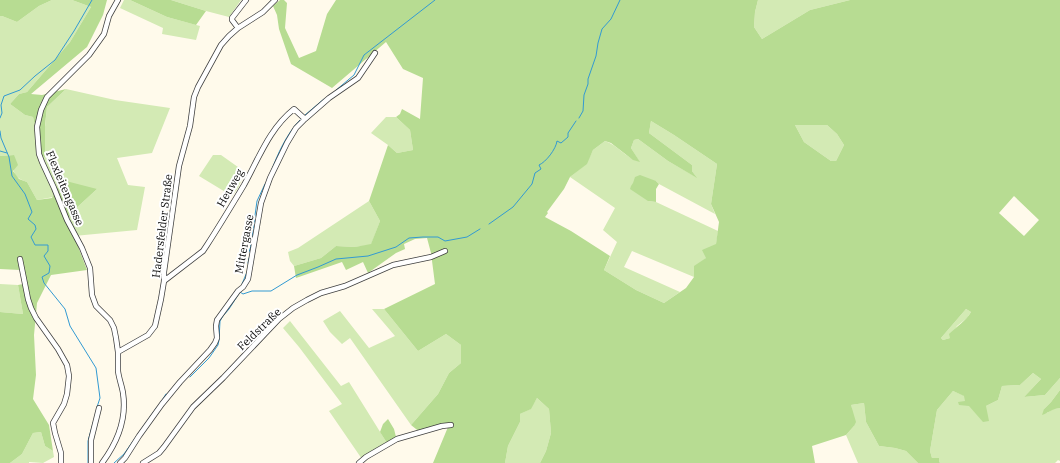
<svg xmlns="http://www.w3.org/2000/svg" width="1060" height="463" viewBox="0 0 1060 463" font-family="'IBM Plex Serif',serif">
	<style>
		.green { fill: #d3eab4 }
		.forest { fill: #b7dc92; fill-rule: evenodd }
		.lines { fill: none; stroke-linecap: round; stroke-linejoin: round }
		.stream { stroke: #329ad2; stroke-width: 1 }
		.minor-casing { stroke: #3f3f3f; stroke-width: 6 }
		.minor { stroke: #fff; stroke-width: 4.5 }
		.labels { text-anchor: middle; stroke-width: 4; stroke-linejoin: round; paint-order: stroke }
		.street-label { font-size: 11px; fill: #0c0c0c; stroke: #fff }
	</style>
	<rect width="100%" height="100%" fill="#fffaeb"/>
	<path class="green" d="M52,0H72L91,7L70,42L27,92L19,94L10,104L25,115L33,117L42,156L47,107L66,89L115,100L170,108L152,153L117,158L128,185L145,187L137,230L74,236L68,220L72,212L97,189L37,200L27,182C11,177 13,170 14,155L0,156V16H2L17,22L39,6Z
		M124,0H130L167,17L200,26L196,40L162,34L163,28L120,8Z
		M171,0H241L229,17L206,11Z
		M758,0H850L810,10L762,39L754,27L755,12Z
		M386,117H396L410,130L413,150L397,153L388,145L371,133Z
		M651,121L674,135L717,164L711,204L715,214L659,184L656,181L648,201L656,202L718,231L716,245L706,258L694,277L632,251L624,267L680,292L664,303L636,290L604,270L617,242L603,230L615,208L570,177L586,164L593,150L605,141C618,145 626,159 639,161L631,148L634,140L638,139L668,161L696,177L692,171V165L649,133Z
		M795,125H827L837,134L844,145L836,161H831L804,142Z
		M213,155H221L245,172L238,188L232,196L199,176Z
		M369,201L380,221L371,245L355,247L336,246L321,258L294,266L290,261L288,252L298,248Z
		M0,284L18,285L23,314L0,312Z
		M372,309H384L418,351L446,334L461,345V363L449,373L438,394L411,425L350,338L342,344L330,332L323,321L340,311L369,348L395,336Z
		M966,309L971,312L967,318L957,326L950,338L943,340L941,338Z
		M290,321L341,386L349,382L387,443L364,462L329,411L342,404L299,347L283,328Z
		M1033,373L1041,379L1024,397L1045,395L1060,378V390L1051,402L1044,409L1047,413L1053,409L1060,408V461L1058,460L1055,463H941L932,458L930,451L937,410L953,391L965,396V401L986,406L998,400L1002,386L1020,385Z
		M537,398L549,409L551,433L546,451L540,463H505L508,446L520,422V414L530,409Z
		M864,403L866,422L879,446L895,448L906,451L918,463H858L846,435L854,426L851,405Z
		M41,432L45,446L53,451L54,457L43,463L29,462V463H10L22,454L33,433Z"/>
	<path class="forest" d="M0,0H52L39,6L17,22L2,16H0Z
		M72,0H107L103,15L87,47L31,94L42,95L66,89L47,107L45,125V157L42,156L33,117L25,115L10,104L19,94L27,92L70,42L91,7Z
		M130,0H171L206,11L196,25L167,17Z
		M280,0H284L287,3L285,28L299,58L316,51L327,14L336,0H758L755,12L754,27L762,39L810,10L850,0H1060V378L1045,395L1024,397L1041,379L1033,373L1020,385L1002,386L998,400L986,406L989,421L983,422L969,406L959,405L958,402L965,401L964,396L953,391L937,410L930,451L932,458H939V462L941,463H918L906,451L895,448L879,446L866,422L864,403L851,405L856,422L854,426L846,435L812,446L815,463H540L546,451L551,433L549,409L537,398L531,409L520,414V422L508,446L505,463H433L448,427L438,428L421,433L411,425L438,394L449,373L461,363V345L446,334L418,351L384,309L435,284L431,253L427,238L415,239L404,244L405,249L396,253L368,273L363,262L346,270L342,262L296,278L294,266L321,258L336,246L355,247L371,244L380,221L369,201L388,145L397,153L413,150L410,130L396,117L400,114L402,109L420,119L423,78L403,69L386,42L332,88L291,64L279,29L277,15L273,6ZM651,121L674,135L717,164L711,204L719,222L716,244L702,250L706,258L694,266V277L686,288L664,303L636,290L604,270L610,256L571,231L545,217L548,213L547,212L564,189L570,177L587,164L593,150L605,141L611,143L633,160L640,162L631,148L634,140L638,139L668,161L697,178L692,171V165L649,133ZM795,125H827L837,134L844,145L836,161H831L804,142ZM1014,196L1039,220L1024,236L999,213ZM966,309L971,312C966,321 956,327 949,334L950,338L943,340L941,338Z
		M14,155L18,165L13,171L19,179L27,182L37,200L52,198L62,180L97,189L72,212L68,220L87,270L51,275L37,303L34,335L36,375L33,399L49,425L53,451L45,446L41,432L33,433L22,454L10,463H0V312L23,314L18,285L23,284L20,270L0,269V156Z
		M640,175L656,181L659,184L656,189V202L648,201L630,189L631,186L633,183L635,177Z
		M1060,390V408C1052,409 1050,412 1042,415L1044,409L1051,402Z
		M388,419L394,429L396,437L387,443L380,432L383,424Z"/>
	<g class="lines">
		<path class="stream" d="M335,91L354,75L364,55L435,0
			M305,115L324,99
			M0,118L2,113L1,105L4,96L20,90L35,76L55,60L74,31L92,0
			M579,118L583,111L584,95L588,84V79L596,56L598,43L602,29L611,19L620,0
			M0,131L1,138L9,157L12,176L25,194L32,212L28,219L35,225L36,229L31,237L35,245H48V251L44,256L50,266L49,273L42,277L44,283L65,309L70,326L96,368L100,398L97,407
			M0,151L7,153
			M271,172C277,155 287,133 300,120
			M489,224L513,207L532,184L535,173L541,169L539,165C546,162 556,149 557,141L561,143L568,137V133L576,121
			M249,252L251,246L249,242L252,237L257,201L265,184
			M248,263L249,258
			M242,284L247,272
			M190,377L209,358L218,345L219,340L220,321L223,316L229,309L240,292L243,294L252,291H271L297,275L318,267L336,259L368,256L396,247L409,238L423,237H438L445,241L467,237L480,229
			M161,402L166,394
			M88,463V441L94,420
			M114,463L124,454L157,407"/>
		<defs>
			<path id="minor" d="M238,28L232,20V18L246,0
				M20,259L28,299L31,308L36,318L58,349L67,365L69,376L67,394L64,404L53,423L55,433L61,453V463
				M164,281L203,251L207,245C220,225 232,205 244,185C259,158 269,129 294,109L305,119
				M118,352L116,338L114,328L110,320L96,306L92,295L90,268L82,248L67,220L54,188L42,162L39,154L37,127L41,110L47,97L89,55L104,34L109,16L118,0
				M91,463V440L99,408
				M102,463C117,443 127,419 123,393C122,386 119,379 118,371C118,365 118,359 118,352L148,335L155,326L161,299L164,281V272L179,166L190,126L194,97L198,87L221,45L229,36L238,28L263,12L275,0
				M120,463L125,458L139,436L162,404L180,382L210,350L215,343L217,338L216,326L217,320L238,291L243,287L248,279L261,203L270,178L287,143L296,128L305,119L329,98L358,78L375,53
				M143,463L159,453L164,447L193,407L223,378L279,319L293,308L307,300L321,293L345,286L393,265L431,257L445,251
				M359,463L366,457L397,439L442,426L451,425"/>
		</defs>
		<use href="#minor" class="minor-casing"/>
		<use href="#minor" class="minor"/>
	</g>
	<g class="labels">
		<g class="street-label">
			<text transform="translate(65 188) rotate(67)" y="4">Flexleitengasse</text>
			<text transform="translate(230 188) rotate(-60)" y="4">Heuweg</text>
			<text transform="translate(162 226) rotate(-83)" y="4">Hadersfelder Straße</text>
			<text transform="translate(244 244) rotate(-79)" y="4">Mittergasse</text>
			<text transform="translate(259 329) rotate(-44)" y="4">Feldstraße</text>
		</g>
	</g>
</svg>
